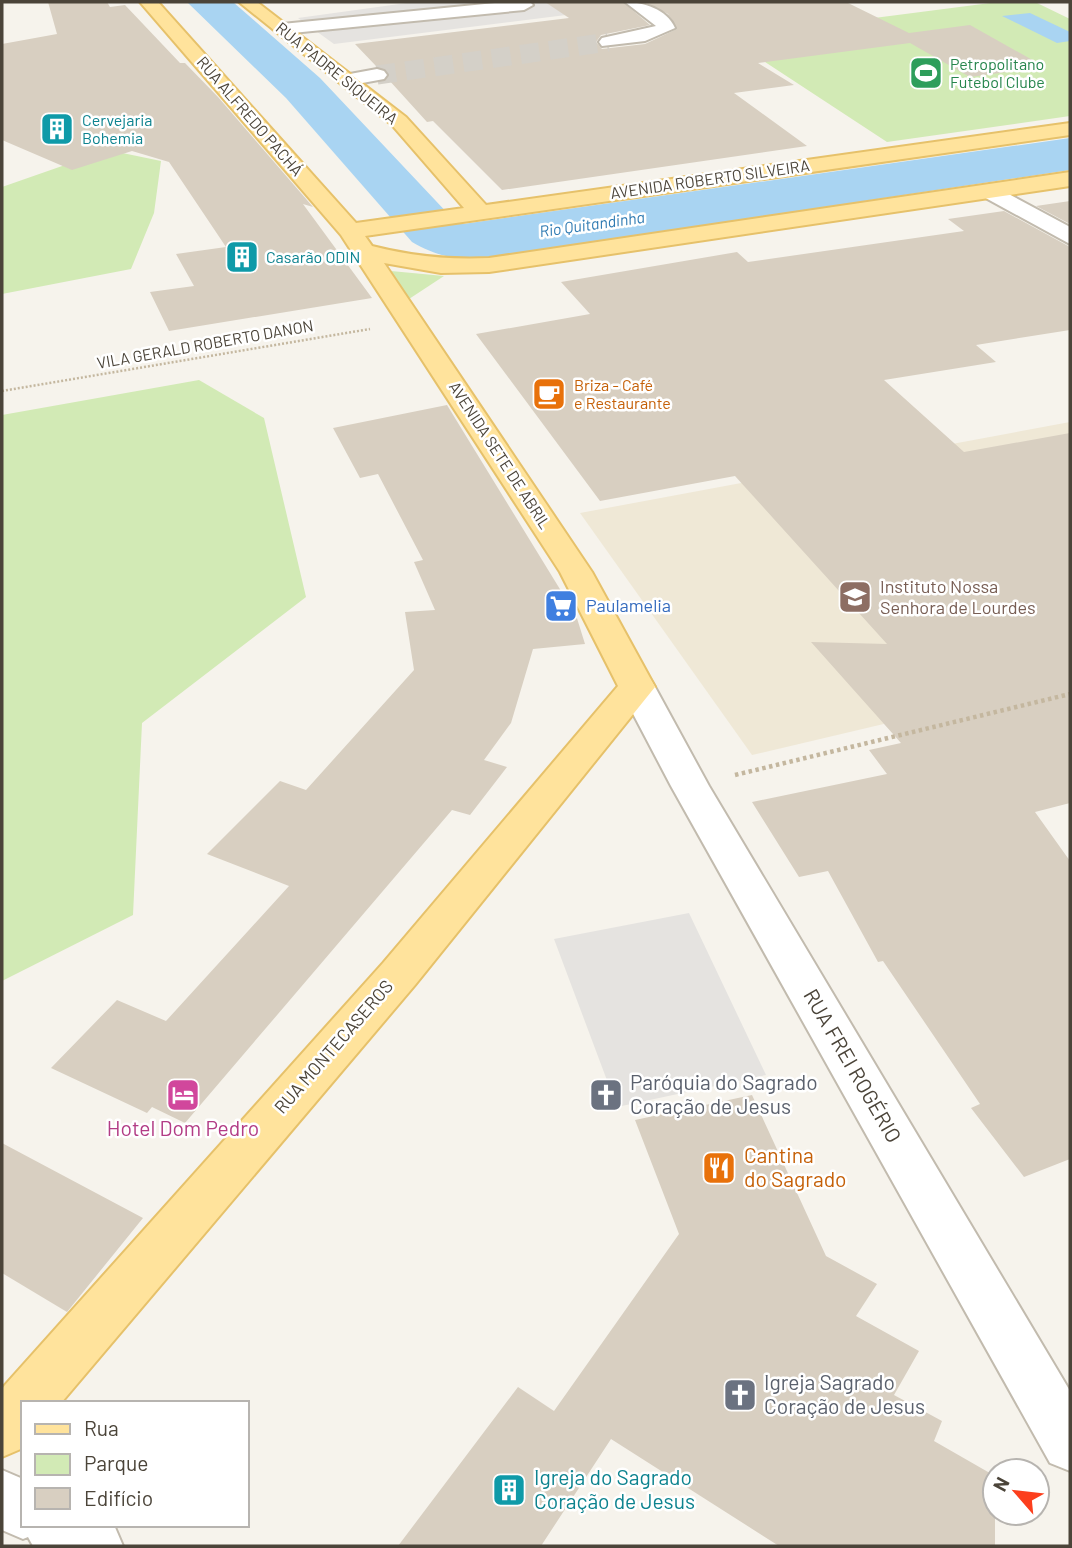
<svg xmlns="http://www.w3.org/2000/svg" width="1072" height="1548" viewBox="0 0 1072 1548" font-family="Barlow,sans-serif">
	<style>
		.education { fill: #efe8d6 }
		.green { fill: #d2eab5 }
		.parking { fill: #e5e3e0 }
		.water { fill: #a9d4f2 }
		.lines { fill: none; stroke-linecap: round; stroke-linejoin: round }
		.river { fill: #a9d4f2; fill-rule: evenodd }
		.building { fill: #d8cfc1 }
		.minor-tunnel { stroke: #d4d0c8; stroke-width: 19; stroke-dasharray: 19 10; stroke-linecap: butt }
		.minor-casing { stroke: #c2bbae; stroke-width: 4 }
		.major-casing { stroke: #e6c16a; stroke-width: 4 }
		.path-far1 { stroke: #c4b79f; stroke-width: 2.5; stroke-dasharray: 2 2; stroke-linecap: butt }
		.path { stroke: #c4b79f; stroke-width: 4.5; stroke-dasharray: 3.5 3.5; stroke-linecap: butt }
		.minor { fill: #fff; fill-rule: evenodd }
		.major { fill: #ffe39c; fill-rule: evenodd }
		.labels { text-anchor: middle; stroke-width: 5; stroke-linejoin: round; paint-order: stroke }
		.far-leisure-label { font-size: 16px; fill: #27864d; stroke: #fff; text-anchor: start }
		.far-street-label { font-size: 16px; fill: #4b4439; stroke: #fff }
		.far-culture-label { font-size: 16px; fill: #0d838f; stroke: #fff; text-anchor: start }
		.far-water-label { font-size: 16px; font-style: italic; fill: #2e7ab2; stroke: #fff }
		.far-food-label { font-size: 16px; fill: #c56008; stroke: #fff; text-anchor: start }
		.education-label { font-size: 18px; fill: #785e54; stroke: #fff; text-anchor: start }
		.shop-label { font-size: 18px; fill: #366cbe; stroke: #fff; text-anchor: start }
		.street-label { font-size: 18px; fill: #4b4439; stroke: #fff }
		.near-street-label { font-size: 21px; fill: #4b4439; stroke: #fff }
		.near-worship-label { font-size: 21px; fill: #5b616d; stroke: #fff; text-anchor: start }
		.near-hotel-label { font-size: 21px; fill: #b23c85; stroke: #fff }
		.near-food-label { font-size: 21px; fill: #c56008; stroke: #fff; text-anchor: start }
		.near-culture-label { font-size: 21px; fill: #0d838f; stroke: #fff; text-anchor: start }
	</style>
	<rect width="100%" height="100%" fill="#f6f3ec"/>
	<path class="education" d="M1070,422V680L752,755L580,513Z"/>
	<path class="green" d="M998,2H1035L1070,19V116L887,142L727,37Z
		M108,150L161,161L154,213L131,269L2,294V187Z
		M391,271L444,276L409,299Z
		M199,380L264,418L306,597L142,723L133,915L2,981V415Z"/>
	<path class="parking" d="M414,2H548L566,15L334,44L298,18Z
		M689,913L766,1075L617,1107L554,939Z"/>
	<path class="water" d="M1030,13L1070,32V41L1057,43L1002,16Z"/>
	<g class="lines">
		<path class="river" d="M187,2H233L320,78L452,218L463,224L1070,138V170L473,260C450,258 432,254 412,242L286,98Z"/>
	</g>
	<path class="building" d="M48,2H107L110,7L125,5L180,63H185L218,97L313,207L303,204L372,298L169,331L150,292L194,286L176,254L226,247L169,162L132,151L72,170L2,140V44L57,34Z
		M545,2H623L650,25L601,35L596,42L602,49L645,44L677,29L668,14L644,2H846L909,33L970,25L1045,67L970,77L910,43L758,63L794,85L734,93L807,146L502,190L433,121L427,122L388,79L390,75L386,69L376,66L355,44L569,18Z
		M1070,201V224L1036,206Z
		M1004,211L1070,247V330L976,345L996,362L884,380L964,452L1070,433V803L1035,812L1070,861V1159L1024,1177L971,1108L980,1104L883,961L878,962L828,871L799,877L752,802L887,774L869,750L901,743L811,642L887,644L735,476L600,501L476,334L590,314L561,282L737,252L748,262L964,231L948,219Z
		M447,405L566,599H571L585,644L533,649L511,723L484,760L507,767L470,815L452,810L185,1123L152,1107L147,1113L51,1068L117,1000L166,1021L289,886L207,854L280,781L306,790L414,670L405,612L435,610L414,562L423,560L378,474L360,478L333,428Z
		M752,1095L826,1256L877,1284L856,1316L919,1351L894,1395L942,1421L934,1441L995,1476V1546H779L611,1439L541,1546H398L518,1387L554,1411L679,1234L635,1120Z
		M2,1143L143,1218L67,1312L2,1273Z"/>
	<g class="lines">
		<path class="minor-tunnel" d="M377,75L608,42"/>
		<defs>
			<path id="minor" d="M505,2H530L533,5L524,10L282,34L273,29L282,24Z
				M625,2C643,2 667,9 675,28L645,41L602,46L599,42L602,38L656,26Z
				M377,69L384,71L387,75L384,79L346,86L336,80L339,76Z
				M990,184L1070,227V244L982,196L979,191Z
				M637,676L650,679L655,687L709,786L1070,1391V1471L1050,1463L671,786L619,687L624,679Z
				M2,1470L23,1479V1525H114L123,1546H33L28,1537L23,1539L2,1530Z"/>
			<path id="major" d="M140,2H158L356,223L464,208L392,125L239,2H257L406,117L486,205L1070,123V135L365,236L372,246C411,256 449,260 489,258L1070,172V186L489,272L441,273L384,263L592,572L655,687L415,985L61,1403H23V1448L2,1457V1389L5,1385L383,963L618,686L560,572L341,235Z"/>
		</defs>
		<use href="#minor" class="minor-casing"/>
		<use href="#major" class="major-casing"/>
		<path class="path-far1" d="M2,391L370,329"/>
		<path class="path" d="M735,775L1070,694"/>
		<use href="#minor" class="minor"/>
		<use href="#major" class="major"/>
	</g>
	<defs>
		<symbol id="stadium-square" viewBox="-11 -11 22 22"><rect x="-9" y="-9" width="18" height="18" rx="4" fill="#2e9e5b" stroke="#fff"/><path d="M0-5a6.5 5 0 1 0 0 10a6.5 5 0 1 0 0-10ZM-3.5-1.8h7v3.6h-7Z" fill="#fff"/></symbol>
		<symbol id="building-square" viewBox="-11 -11 22 22"><rect x="-9" y="-9" width="18" height="18" rx="4" fill="#0f9aa8" stroke="#fff"/><path d="M-4-6H4V6H1V3H-1V6H-4ZM-2.5-4.3h1.7v1.8h-1.7ZM.8-4.3h1.7v1.8H.8ZM-2.5-1h1.7V.8h-1.7ZM.8-1h1.7V.8H.8Z" fill="#fff"/></symbol>
		<symbol id="cafe-square" viewBox="-11 -11 22 22"><rect x="-9" y="-9" width="18" height="18" rx="4" fill="#e8710a" stroke="#fff"/><path d="M-5.5-4.5H6V0H3Q3 3.5 0 3.5H-2.5Q-5.5 3.5-5.5 0ZM3-3.2v2h1.7v-2ZM-6 4.5H4V6H-6Z" fill="#fff"/></symbol>
		<symbol id="school-square" viewBox="-11 -11 22 22"><rect x="-9" y="-9" width="18" height="18" rx="4" fill="#8d6e63" stroke="#fff"/><path d="M0-5L7-2L0 1L-7-2ZM-4 1L0 2.5L4 1V4Q0 6-4 4Z" fill="#fff"/></symbol>
		<symbol id="supermarket-square" viewBox="-11 -11 22 22"><rect x="-9" y="-9" width="18" height="18" rx="4" fill="#3f7fe0" stroke="#fff"/><path d="M-6-5.5h2.5l.6 2H6L4.5 2H-2.5L-4.4-4H-6ZM-1.5 3.2a1.3 1.3 0 1 0 .1 0ZM3 3.2a1.3 1.3 0 1 0 .1 0Z" fill="#fff"/></symbol>
		<symbol id="hotel-square" viewBox="-11 -11 22 22"><rect x="-9" y="-9" width="18" height="18" rx="4" fill="#d1479c" stroke="#fff"/><path d="M-6-4.5h1.5V1H6V5H4.5V3h-9V5H-6ZM-4 0a1.8 1.8 0 1 1 3.6 0ZM.5 0V-2.5h3Q6-2.5 6 0Z" fill="#fff"/></symbol>
		<symbol id="church-square" viewBox="-11 -11 22 22"><rect x="-9" y="-9" width="18" height="18" rx="4" fill="#6b7280" stroke="#fff"/><path d="M-1.2-6h2.4v3.5h3.3v2.4h-3.3V6h-2.4V-.1h-3.3v-2.4h3.3Z" fill="#fff"/></symbol>
		<symbol id="restaurant-square" viewBox="-11 -11 22 22"><rect x="-9" y="-9" width="18" height="18" rx="4" fill="#e8710a" stroke="#fff"/><path d="M-5-6h1v4h1v-4h1v4h1v-4h1v5L-1.5 .5V6h-2V.5L-5-1ZM5-6V6H3V1.5H1.5Q1.5-4 5-6Z" fill="#fff"/></symbol>
	</defs>
	<g fill-rule="evenodd">
		<use href="#stadium-square" x="907" y="54" width="38" height="38"/>
		<use href="#building-square" x="38" y="110" width="38" height="38"/>
		<use href="#building-square" x="223" y="238" width="38" height="38"/>
		<use href="#cafe-square" x="530" y="375" width="38" height="38"/>
		<use href="#school-square" x="836" y="578" width="38" height="38"/>
		<use href="#supermarket-square" x="542" y="587" width="38" height="38"/>
		<use href="#hotel-square" x="164" y="1076" width="38" height="38"/>
		<use href="#church-square" x="587" y="1076" width="38" height="38"/>
		<use href="#restaurant-square" x="700" y="1149" width="38" height="38"/>
		<use href="#church-square" x="721" y="1376" width="38" height="38"/>
		<use href="#building-square" x="490" y="1471" width="38" height="38"/>
	</g>
	<g class="labels">
		<g class="far-leisure-label">
			<text x="950" y="70">Petropolitano<tspan x="950" dy="18">Futebol Clube</tspan></text>
		</g>
		<g class="far-street-label">
			<text transform="translate(337 73) rotate(39)" y="6">RUA PADRE SIQUEIRA</text>
			<text transform="translate(250 116) rotate(49)" y="6">RUA ALFREDO PACHÁ</text>
			<text transform="translate(710 179) rotate(-8)" y="6">AVENIDA ROBERTO SILVEIRA</text>
			<text transform="translate(205 344) rotate(-10)" y="6">VILA GERALD ROBERTO DANON</text>
			<text transform="translate(500 455) rotate(57)" y="6">AVENIDA SETE DE ABRIL</text>
		</g>
		<g class="far-culture-label">
			<text x="82" y="126">Cervejaria<tspan x="82" dy="18">Bohemia</tspan></text>
			<text x="266" y="263">Casarão ODIN</text>
		</g>
		<g class="far-water-label">
			<text transform="translate(592 224) rotate(-8)" y="6">Rio Quitandinha</text>
		</g>
		<g class="far-food-label">
			<text x="574" y="391">Briza - Café<tspan x="574" dy="18">e Restaurante</tspan></text>
		</g>
		<g class="education-label">
			<text x="880" y="593">Instituto Nossa<tspan x="880" dy="21">Senhora de Lourdes</tspan></text>
		</g>
		<g class="shop-label">
			<text x="586" y="612">Paulamelia</text>
		</g>
		<g class="street-label">
			<text transform="translate(334 1047) rotate(-49)" y="6">RUA MONTECASEROS</text>
		</g>
		<g class="near-street-label">
			<text transform="translate(852 1066) rotate(60)" y="7">RUA FREI ROGÉRIO</text>
		</g>
		<g class="near-worship-label">
			<text x="630" y="1090">Paróquia do Sagrado<tspan x="630" dy="24">Coração de Jesus</tspan></text>
			<text x="764" y="1390">Igreja Sagrado<tspan x="764" dy="24">Coração de Jesus</tspan></text>
		</g>
		<g class="near-hotel-label">
			<text x="183" y="1136">Hotel Dom Pedro</text>
		</g>
		<g class="near-food-label">
			<text x="744" y="1163">Cantina<tspan x="744" dy="24">do Sagrado</tspan></text>
		</g>
		<g class="near-culture-label">
			<text x="534" y="1485">Igreja do Sagrado<tspan x="534" dy="24">Coração de Jesus</tspan></text>
		</g>
	</g>
	<rect width="1072" height="1548" fill="none" stroke="#4b4439" stroke-width="7"/>
	<rect x="21" y="1401" width="228" height="126" fill="#ffffff" stroke="#b7b4b0" stroke-width="2"/>
	<rect x="35" y="1424" width="35" height="10" fill="#ffe39c" stroke="#b7b4b0" stroke-width="2"/>
	<text x="84" y="1436" font-size="21" fill="#4b4439">Rua</text>
	<rect x="35" y="1454" width="35" height="21" fill="#d2eab5" stroke="#b7b4b0" stroke-width="2"/>
	<text x="84" y="1471" font-size="21" fill="#4b4439">Parque</text>
	<rect x="35" y="1488" width="35" height="21" fill="#d8cfc1" stroke="#b7b4b0" stroke-width="2"/>
	<text x="84" y="1506" font-size="21" fill="#4b4439">Edifício</text>
	<g transform="translate(1016 1492) rotate(298)"><circle r="33" fill="#ffffff" stroke="#b7b4b0" stroke-width="2"/>
	<path d="M0-5L12 26L0 18L-12 26Z" fill="#fc3f1d"/>
	<text y="-10" font-size="19" font-weight="bold" text-anchor="middle" fill="#4b4439">N</text>
	</g>
</svg>
